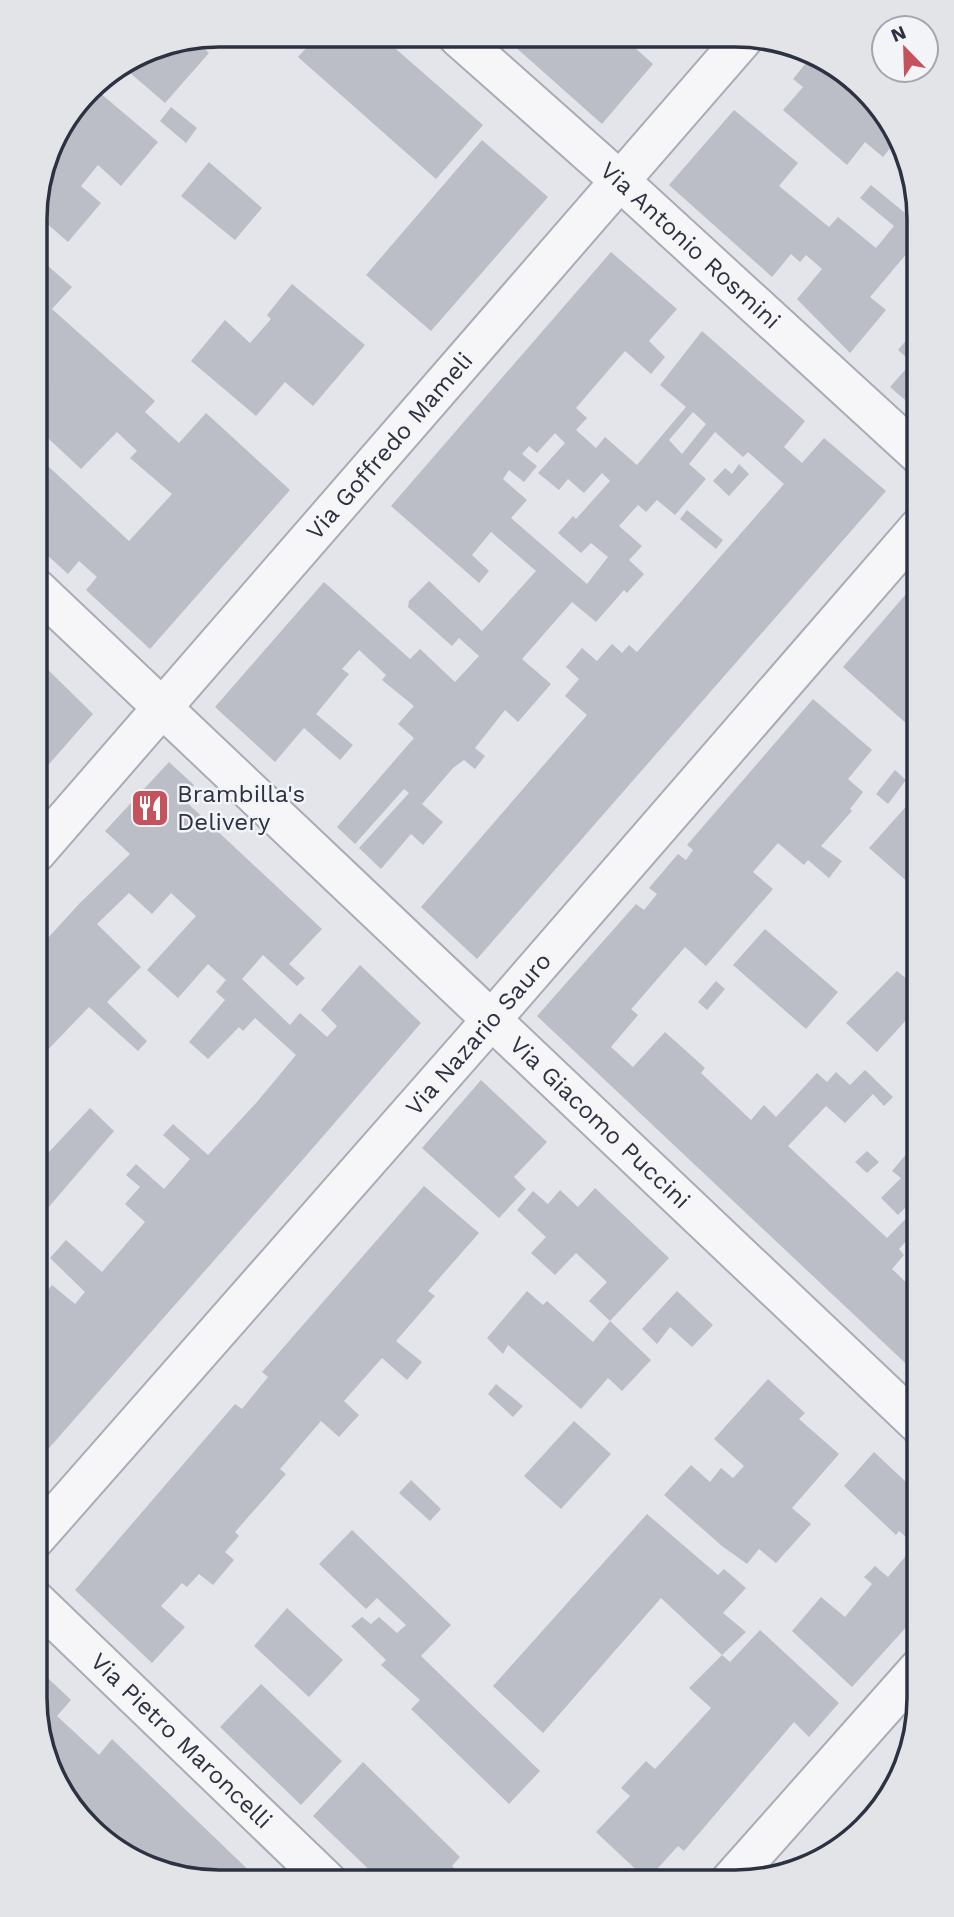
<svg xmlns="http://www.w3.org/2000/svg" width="954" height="1917" viewBox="0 0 954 1917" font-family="'Work Sans',sans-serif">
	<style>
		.building { fill: #bbbec6; fill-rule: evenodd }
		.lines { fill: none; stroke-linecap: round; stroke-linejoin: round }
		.minor-casing { stroke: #a8acb4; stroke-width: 42 }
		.minor { stroke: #f6f6f9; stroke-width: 38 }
		.labels { text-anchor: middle; stroke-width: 5; stroke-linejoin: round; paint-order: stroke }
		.street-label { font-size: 24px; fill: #2c3241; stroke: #f3f4f7 }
		.poi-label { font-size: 24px; fill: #2c3241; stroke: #f3f4f7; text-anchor: start }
		.rim { fill: none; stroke: #2c3241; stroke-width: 3.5 }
	</style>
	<rect width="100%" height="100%" fill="#e3e5ea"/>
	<path class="building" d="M317,36H381L483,125L436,179L298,57Z
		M504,37L624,38L653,64L602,124Z
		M194,40L209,53L165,103L122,66L149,49Z
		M810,58L830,68L842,78L845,75L857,81L896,141L883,157L865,142L847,165L783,110L803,87L793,79Z
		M93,87L158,142L121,186L98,165L81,186L101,203L68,242L37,215V196L54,137Z
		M171,107L197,128L186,143L160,121Z
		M734,110L798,163L779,186L829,227L838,217L876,248L894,226L860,198L871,185L905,213L916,200L919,219V239L870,297L886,310L850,353L797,299L822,269L806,255L800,262L791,254L772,277L669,185Z
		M482,140L548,197L431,331L366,275Z
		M209,162L262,208L235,240L181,196Z
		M611,252L677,309L649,341L665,357L651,374L625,351L576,408L587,418L576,430L596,448L605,437L637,465L686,407L660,385L702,331L805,421L784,447L802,463L824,438L886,491L477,959L421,907L587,715L565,696L579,679L566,667L582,648L597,661L612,644L622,653L629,645L637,652L784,484L748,452L743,457L715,432L689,464L706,479L675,515L657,500L646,512L638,505L619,526L642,546L629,560L644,574L627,593L624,590L596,622L572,602L522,659L551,684L518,722L505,710L475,748L485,756L475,769L464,760L453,768L422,804L443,822L423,845L411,834L381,869L359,848L409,793L404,789L355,844L337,827L414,738L398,724L414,706L382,680L386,675L359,650L342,669L349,674L316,714L353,745L340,760L304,728L275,762L215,707L324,582L410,659L420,649L455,682L479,656L459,638L452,646L408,607L409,601L429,581L482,631L536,571L491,532L472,555L489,571L479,583L391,506ZM693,412L706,424L682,454L669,440ZM555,433L565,443L538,473L559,490L568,479L584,493L602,473L610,481L576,519L573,516L558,533L581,553L591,543L608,557L587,584L511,518L527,500L503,479L509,470L524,482L537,466L522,454L529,446L537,453Z
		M47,265L72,287L52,309L155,401L145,412L179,443L206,413L290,490L150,649L86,590L97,577L79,561L68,574L36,545V525L42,518L36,513V455L129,541L172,494L130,458L137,451L117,432L81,469L36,427V328L47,317L36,307V278Z
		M292,284L365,345L313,406L285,382L256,416L191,361L225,320L250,343L271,319L267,315Z
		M919,325V412L890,387L912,362L898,350Z
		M739,464L749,474L729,496L713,481L725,468L732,474Z
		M687,510L723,540L716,549L680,519Z
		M919,579V690L906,705L917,715L908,725L843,667Z
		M36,658L93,714L36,779Z
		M813,699L872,750L848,779L863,792L850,809L852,811L821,846L842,861L829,878L808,860L804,865L778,843L753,872L773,889L706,966L685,947L634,1006L631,1009L638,1015L611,1047L633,1067L665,1032L705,1068L701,1073L751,1120L764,1105L776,1117L817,1073L827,1082L836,1072L850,1085L865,1070L893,1097L884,1106L873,1094L845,1123L826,1106L788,1146L887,1238L919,1205V1233L916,1231L899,1249L904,1255L892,1269L911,1287L919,1279V1376L537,1016L636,904L644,910L657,894L649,888L678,854L686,860L693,850L687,845Z
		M169,762L194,785L182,798L322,929L289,964L305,978L297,986L263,955L242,979L290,1025L300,1013L327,1037L337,1026L321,1010L360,965L421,1023L312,1149L35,1464V1352L48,1337L35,1325V1306L52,1285L75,1304L85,1292L50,1258L66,1240L102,1272L145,1222L125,1204L140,1187L126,1175L136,1164L164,1189L190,1159L163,1135L173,1124L208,1155L257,1102L296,1055L255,1018L243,1031L239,1027L208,1059L189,1042L225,1000L216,992L226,980L208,964L178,998L147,970L196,916L171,893L152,914L129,893L97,924L141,967L107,1002L147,1041L138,1051L89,1007L37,1061L45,1069L36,1077V951L78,905L130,854L105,831Z
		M895,770L906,780L888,804L876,794Z
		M919,792V892L869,848Z
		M765,929L838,992L806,1029L733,965Z
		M897,971L919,989V1006L877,1052L846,1023Z
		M716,981L725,989L707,1010L698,1002Z
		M481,1080L547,1142L514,1177L526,1189L499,1218L422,1148Z
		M90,1108L114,1131L35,1223L36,1166Z
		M919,1139V1194L898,1215L881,1198L901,1178L892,1171Z
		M867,1151L879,1162L867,1173L855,1162Z
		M424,1186L479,1233L428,1291L435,1296L396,1341L422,1362L407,1380L382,1358L344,1401L359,1415L339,1437L321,1421L280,1469L286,1474L235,1532L239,1536L225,1552L234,1560L213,1585L199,1574L187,1587L182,1583L161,1606L185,1627L152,1663L75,1590L235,1404L242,1409L268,1377L262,1372Z
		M595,1188L669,1258L610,1321L589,1301L607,1282L576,1253L555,1275L531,1253L546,1237L517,1210L533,1191L548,1204L560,1190L578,1207Z
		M527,1291L543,1305L547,1301L593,1342L610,1321L651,1360L622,1391L608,1378L581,1409L508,1345L503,1354L487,1338Z
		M677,1291L713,1325L692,1347L670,1327L657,1344L642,1329Z
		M768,1379L805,1413L799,1419L839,1454L792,1508L811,1524L776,1563L759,1549L747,1564L722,1546L664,1495L691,1465L710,1482L721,1468L733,1478L744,1466L714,1439Z
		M496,1384L523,1406L513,1417L488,1394Z
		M574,1421L611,1454L561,1509L524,1476Z
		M874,1452L919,1494V1613L852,1687L792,1631L821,1597L845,1617L872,1584L864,1577L875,1566L888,1577L915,1545L899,1531L896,1535L844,1486Z
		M411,1480L441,1509L430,1521L399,1493Z
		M647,1514L718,1575L724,1569L746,1588L723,1613L746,1632L722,1655L730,1662L760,1630L839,1703L809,1737L794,1722L684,1851L678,1846L647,1880L596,1832L630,1796L621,1788L646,1761L655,1769L711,1708L689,1688L722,1655L661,1598L543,1733L493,1686Z
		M352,1530L451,1625L421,1656L540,1771L509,1804L411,1709L420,1700L381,1665L386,1660L351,1626L362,1617L371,1624L379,1617L397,1633L406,1625L377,1598L366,1609L319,1564Z
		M287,1608L343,1660L309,1697L254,1646Z
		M35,1666L71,1700L57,1716L99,1755L112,1739L260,1881L195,1880L103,1839L101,1837L104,1834L85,1817L45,1757L35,1698Z
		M261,1684L342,1761L301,1805L220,1727Z
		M363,1762L460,1857L452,1866L468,1881H381L313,1816Z
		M891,1782L881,1810L873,1802Z"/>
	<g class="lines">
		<defs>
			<g id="minor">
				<path id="s1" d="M458,37L619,180L919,455"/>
				<path id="s2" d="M36,588L919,1425"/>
				<path id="s3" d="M36,853L744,38"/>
				<path id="s4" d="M35,1539L472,1042L919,527"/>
				<path id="s5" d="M35,1600L327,1881"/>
				<path d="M729,1882L919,1668"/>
			</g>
		</defs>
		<use href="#minor" class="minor-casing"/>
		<use href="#minor" class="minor"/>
	</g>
	<defs>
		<symbol id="restaurant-square" viewBox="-11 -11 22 22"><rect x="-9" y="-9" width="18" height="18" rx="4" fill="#c4535d" stroke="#f3f4f7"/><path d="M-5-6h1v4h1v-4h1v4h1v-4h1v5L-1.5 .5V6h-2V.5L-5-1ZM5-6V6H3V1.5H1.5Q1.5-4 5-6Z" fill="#fff"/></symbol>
	</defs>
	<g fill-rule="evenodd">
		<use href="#restaurant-square" x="128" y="786" width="44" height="44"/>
	</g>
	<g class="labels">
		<g class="street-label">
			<text dy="8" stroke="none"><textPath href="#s1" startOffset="312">Via Antonio Rosmini</textPath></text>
			<text dy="8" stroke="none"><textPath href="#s3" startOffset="539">Via Goffredo Mameli</textPath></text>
			<text dy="8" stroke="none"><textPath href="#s4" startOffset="672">Via Nazario Sauro</textPath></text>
			<text dy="8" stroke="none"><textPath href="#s2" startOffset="777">Via Giacomo Puccini</textPath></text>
			<text dy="8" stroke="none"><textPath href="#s5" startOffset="203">Via Pietro Maroncelli</textPath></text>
		</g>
		<g class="poi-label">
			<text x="177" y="802">Brambilla's<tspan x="177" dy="28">Delivery</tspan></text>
		</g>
	</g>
	<path d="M0 0H954V1917H0ZM219 47H735A172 172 0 0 1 907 219V1698A172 172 0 0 1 735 1870H219A172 172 0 0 1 47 1698V219A172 172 0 0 1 219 47Z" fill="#e3e4e8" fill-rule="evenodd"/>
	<path class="rim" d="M219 47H735A172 172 0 0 1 907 219V1698A172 172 0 0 1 735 1870H219A172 172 0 0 1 47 1698V219A172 172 0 0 1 219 47Z"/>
	<g transform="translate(905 49) rotate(337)"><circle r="33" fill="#f3f4f7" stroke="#a3a6ae" stroke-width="2"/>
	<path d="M0-5L12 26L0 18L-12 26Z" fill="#c4535d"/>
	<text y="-10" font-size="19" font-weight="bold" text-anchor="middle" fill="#2c3241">N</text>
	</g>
</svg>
